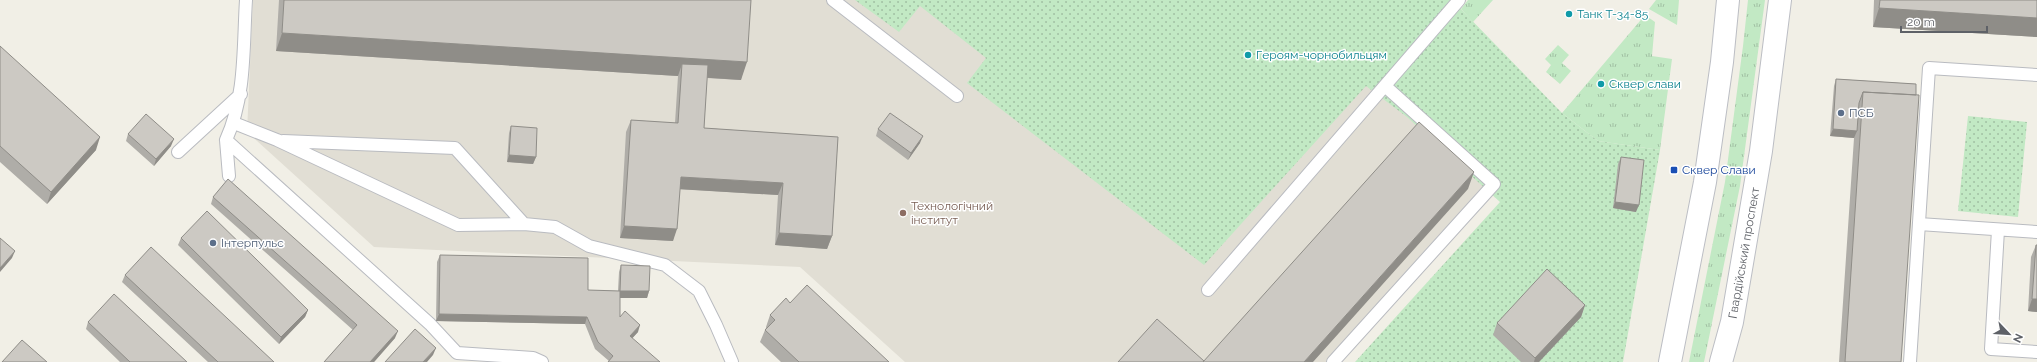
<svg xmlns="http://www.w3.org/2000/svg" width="2037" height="362" viewBox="0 0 2037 362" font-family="Raleway,sans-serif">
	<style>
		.education { fill: #e1ded4 }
		.grass { fill: url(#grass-tufts) }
		.park { fill: url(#park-dots) }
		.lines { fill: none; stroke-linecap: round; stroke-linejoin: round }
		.lane-casing { stroke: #b9bbc0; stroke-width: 14 }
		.secondary-casing { stroke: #bcbec4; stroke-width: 24 }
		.lane { stroke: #fff; stroke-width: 12 }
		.secondary { stroke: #fff; stroke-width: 22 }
		.wall { fill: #afada8 }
		.shaded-wall { fill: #8f8d88 }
		.building { fill: #ccc9c3; stroke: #8f8d88 }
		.culture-dot { fill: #0f9aa8; stroke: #fff; stroke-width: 1.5 }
		.service-dot { fill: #5c6f8a; stroke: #fff; stroke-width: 1.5 }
		.transit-dot { fill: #1a4fb4; stroke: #fff; stroke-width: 1.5 }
		.education-dot { fill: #8d6e63; stroke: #fff; stroke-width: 1.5 }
		.labels { text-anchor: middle; stroke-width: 3; stroke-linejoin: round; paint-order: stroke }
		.culture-label { font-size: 12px; fill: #0d838f; stroke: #fff; text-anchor: start }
		.service-label { font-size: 12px; fill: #4e5e75; stroke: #fff; text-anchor: start }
		.transit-label { font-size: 12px; fill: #164399; stroke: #fff; text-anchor: start }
		.education-label { font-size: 12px; fill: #785e54; stroke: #fff; text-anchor: start }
		.street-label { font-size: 12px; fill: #5e6167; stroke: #fff }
	</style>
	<defs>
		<pattern id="grass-tufts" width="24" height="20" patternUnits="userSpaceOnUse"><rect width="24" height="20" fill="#c2e9c4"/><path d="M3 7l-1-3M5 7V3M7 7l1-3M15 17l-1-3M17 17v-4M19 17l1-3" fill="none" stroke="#a1c0a3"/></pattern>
		<pattern id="park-dots" width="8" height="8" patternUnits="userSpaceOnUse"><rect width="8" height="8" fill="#c2e9c4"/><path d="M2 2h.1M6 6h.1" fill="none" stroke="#a1c0a3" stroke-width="1.8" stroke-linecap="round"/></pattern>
	</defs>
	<rect width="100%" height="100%" fill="#f1efe6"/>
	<path class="education" d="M253,0H1450L1500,179L1337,362H905L800,267L374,247L247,132Z"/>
	<path class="grass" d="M1468,0H1493L1473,22L1461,9Z
		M1656,0H1679L1677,25L1649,9Z
		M1748,0H1765L1740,186L1704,362H1689L1725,182L1743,46Z
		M1645,15L1655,22L1652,56L1672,59L1660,150L1598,141L1562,113Z
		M1558,45L1569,55L1562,63L1571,71L1560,84L1546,72L1551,65L1545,59Z"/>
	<path class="park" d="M855,0H1452L1562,113L1598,141L1660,150L1623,362H1355L1500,202L1407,117L1366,86L1204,265L967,83L986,58L920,6L899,32Z
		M1968,116L2027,122L2018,217L1958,211Z"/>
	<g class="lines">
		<defs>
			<path id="lane" d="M246,0C243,47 246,96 226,140L430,324L457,353L533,358L542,362
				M833,0L957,96
				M234,123L277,140L458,225L524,224L555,227L589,246L665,265L699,291L716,325L732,362
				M226,140L229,176
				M283,141L455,148L524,224
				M178,152L241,94
				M1919,224L2037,232
				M1998,230L1991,349L2037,352
				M1208,290L1459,0
				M1333,362L1494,184L1385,86
				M1910,362L1929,68L2037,75"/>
			<path id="secondary" d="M1670,362L1705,182L1722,62L1728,0
				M1721,362L1732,322L1761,151L1780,0"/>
		</defs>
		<use href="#lane" class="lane-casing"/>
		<use href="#secondary" class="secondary-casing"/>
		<use href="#lane" class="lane"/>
		<use href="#secondary" class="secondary"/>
	</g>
	<path class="wall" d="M279,0H751L741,80L707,78L704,128L838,137L832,236L827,249L775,245L778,195L680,189L673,241L620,238L626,132L631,120L675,123L678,76L276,51Z
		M1874,0H2037V37L1873,27Z
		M0,46L96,150L47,204L0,162Z
		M1836,79L1916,84L1901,362H1839L1854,138L1830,136L1834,86Z
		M511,126L536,157L533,164L507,162L509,133Z
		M878,129L920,143L908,160L876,136Z
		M128,134L171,146L154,166L126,141Z
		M1621,157L1636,212L1613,208L1618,164Z
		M213,197L395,338L374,362H324L353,330L211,204Z
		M181,238L308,310L305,317L279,344L178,245Z
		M2036,245L2037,312L2028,311L2031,257Z
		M440,255L588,290L618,291L619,272L621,265L649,291L647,298H620V317L638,332L609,361L595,349L585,324L436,321L437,262Z
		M125,275L274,362H208L122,282Z
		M790,303L889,362H781L760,342L765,330L766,328V327L770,315Z
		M1585,305L1581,317L1539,362H1521L1493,335L1497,323Z
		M88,322L187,362H120L86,329Z"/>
	<path class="shaded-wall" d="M1879,8L2037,18V37L1873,27Z
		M282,33L747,62L741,80L681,76L682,64L678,76L276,51Z
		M1833,129L1857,131L1854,138L1830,136Z
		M923,136L920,143L908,160L911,153Z
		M100,137L96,150L47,204L51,192Z
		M174,139L171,146L154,166L156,159Z
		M509,155L536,157L533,164L507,162Z
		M1474,172L1468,189L1313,362H1304Z
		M681,177L783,183L778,195L676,189Z
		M1615,202L1639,205L1636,212L1613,208Z
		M624,226L677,229L673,241L620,238Z
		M779,233L832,236L827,249L775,245Z
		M15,251L12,258L0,272V268Z
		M620,291H649L647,298H618Z
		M2032,299H2037V312L2028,311Z
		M1585,305L1581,317L1539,362H1534L1535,358Z
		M308,310L305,317L279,344L281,337Z
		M439,314L587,317L585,324L436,321Z
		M640,325L638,332L628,343L630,336Z
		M398,331L395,338L374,362H370Z
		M436,348L433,355L427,362H423Z"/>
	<path class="building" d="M284,0H751L747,62L282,33Z
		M1880,0H2037V18L1879,8Z
		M0,46L100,137L51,192L0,146Z
		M682,64L708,65L704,128L838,137L832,236L779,233L783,183L681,177L677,229L624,226L631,120L678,123Z
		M1836,79L1916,84V95L1863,92L1859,103L1857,131L1833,129Z
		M1863,92L1919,95L1901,362H1845Z
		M890,113L923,136L911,153L878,129Z
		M146,114L174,139L156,159L128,134Z
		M1419,122L1474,172L1304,362H1203Z
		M511,126L537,128L536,157L509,155Z
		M1621,157L1644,160L1639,205L1615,202Z
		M228,179L398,331L370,362H324L357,325L213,197Z
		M207,211L308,310L281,337L181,238Z
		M0,238L15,251L0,268Z
		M2036,245H2037V299H2032Z
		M151,247L274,362H218L125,275Z
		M440,255L588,258V290L620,291V317L625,311L640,325L630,336L660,362H608L613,356L598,342L587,317L439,314Z
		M621,265L650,266L649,291H620Z
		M1547,269L1585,305L1535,358L1497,323Z
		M807,285L889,362H799L765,330L775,320L770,315L786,298L790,303Z
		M114,294L187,362H130L88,322Z
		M1157,319L1204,361L1203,362H1118Z
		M415,329L436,348L423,362H385Z
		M22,340L47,362H2Z"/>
	<g class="culture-dot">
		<circle cx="1569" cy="14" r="4"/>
		<circle cx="1248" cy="55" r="4"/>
		<circle cx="1601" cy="84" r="4"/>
	</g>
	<g class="service-dot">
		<circle cx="1841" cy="113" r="4"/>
		<circle cx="213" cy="243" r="4"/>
	</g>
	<rect class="transit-dot" x="1670" y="166" width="8" height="8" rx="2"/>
	<circle class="education-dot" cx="903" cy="213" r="4"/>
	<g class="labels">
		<g class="culture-label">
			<text x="1577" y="18">Танк Т-34-85</text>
			<text x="1256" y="59">Героям-чорнобильцям</text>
			<text x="1609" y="88">Сквер слави</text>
		</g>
		<g class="service-label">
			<text x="1849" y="117">ПСБ</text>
			<text x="221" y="247">Інтерпульс</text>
		</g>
		<g class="transit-label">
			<text x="1682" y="174">Сквер Слави</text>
		</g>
		<g class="education-label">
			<text x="911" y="210">Технологічний<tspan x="911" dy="14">інститут</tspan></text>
		</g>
		<g class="street-label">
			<text transform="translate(1744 253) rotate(-80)" y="4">Гвардійський проспект</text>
		</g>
	</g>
	<g transform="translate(2009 334) rotate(115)" stroke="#ffffff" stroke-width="3" paint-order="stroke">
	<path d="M0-3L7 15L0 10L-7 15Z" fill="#5e6167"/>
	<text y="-6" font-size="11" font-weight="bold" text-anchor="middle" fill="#5e6167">N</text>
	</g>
	<path d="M1901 26v6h86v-6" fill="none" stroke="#5e6167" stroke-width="2"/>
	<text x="1907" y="26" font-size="12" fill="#5e6167" stroke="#ffffff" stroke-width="3" paint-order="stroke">20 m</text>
</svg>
